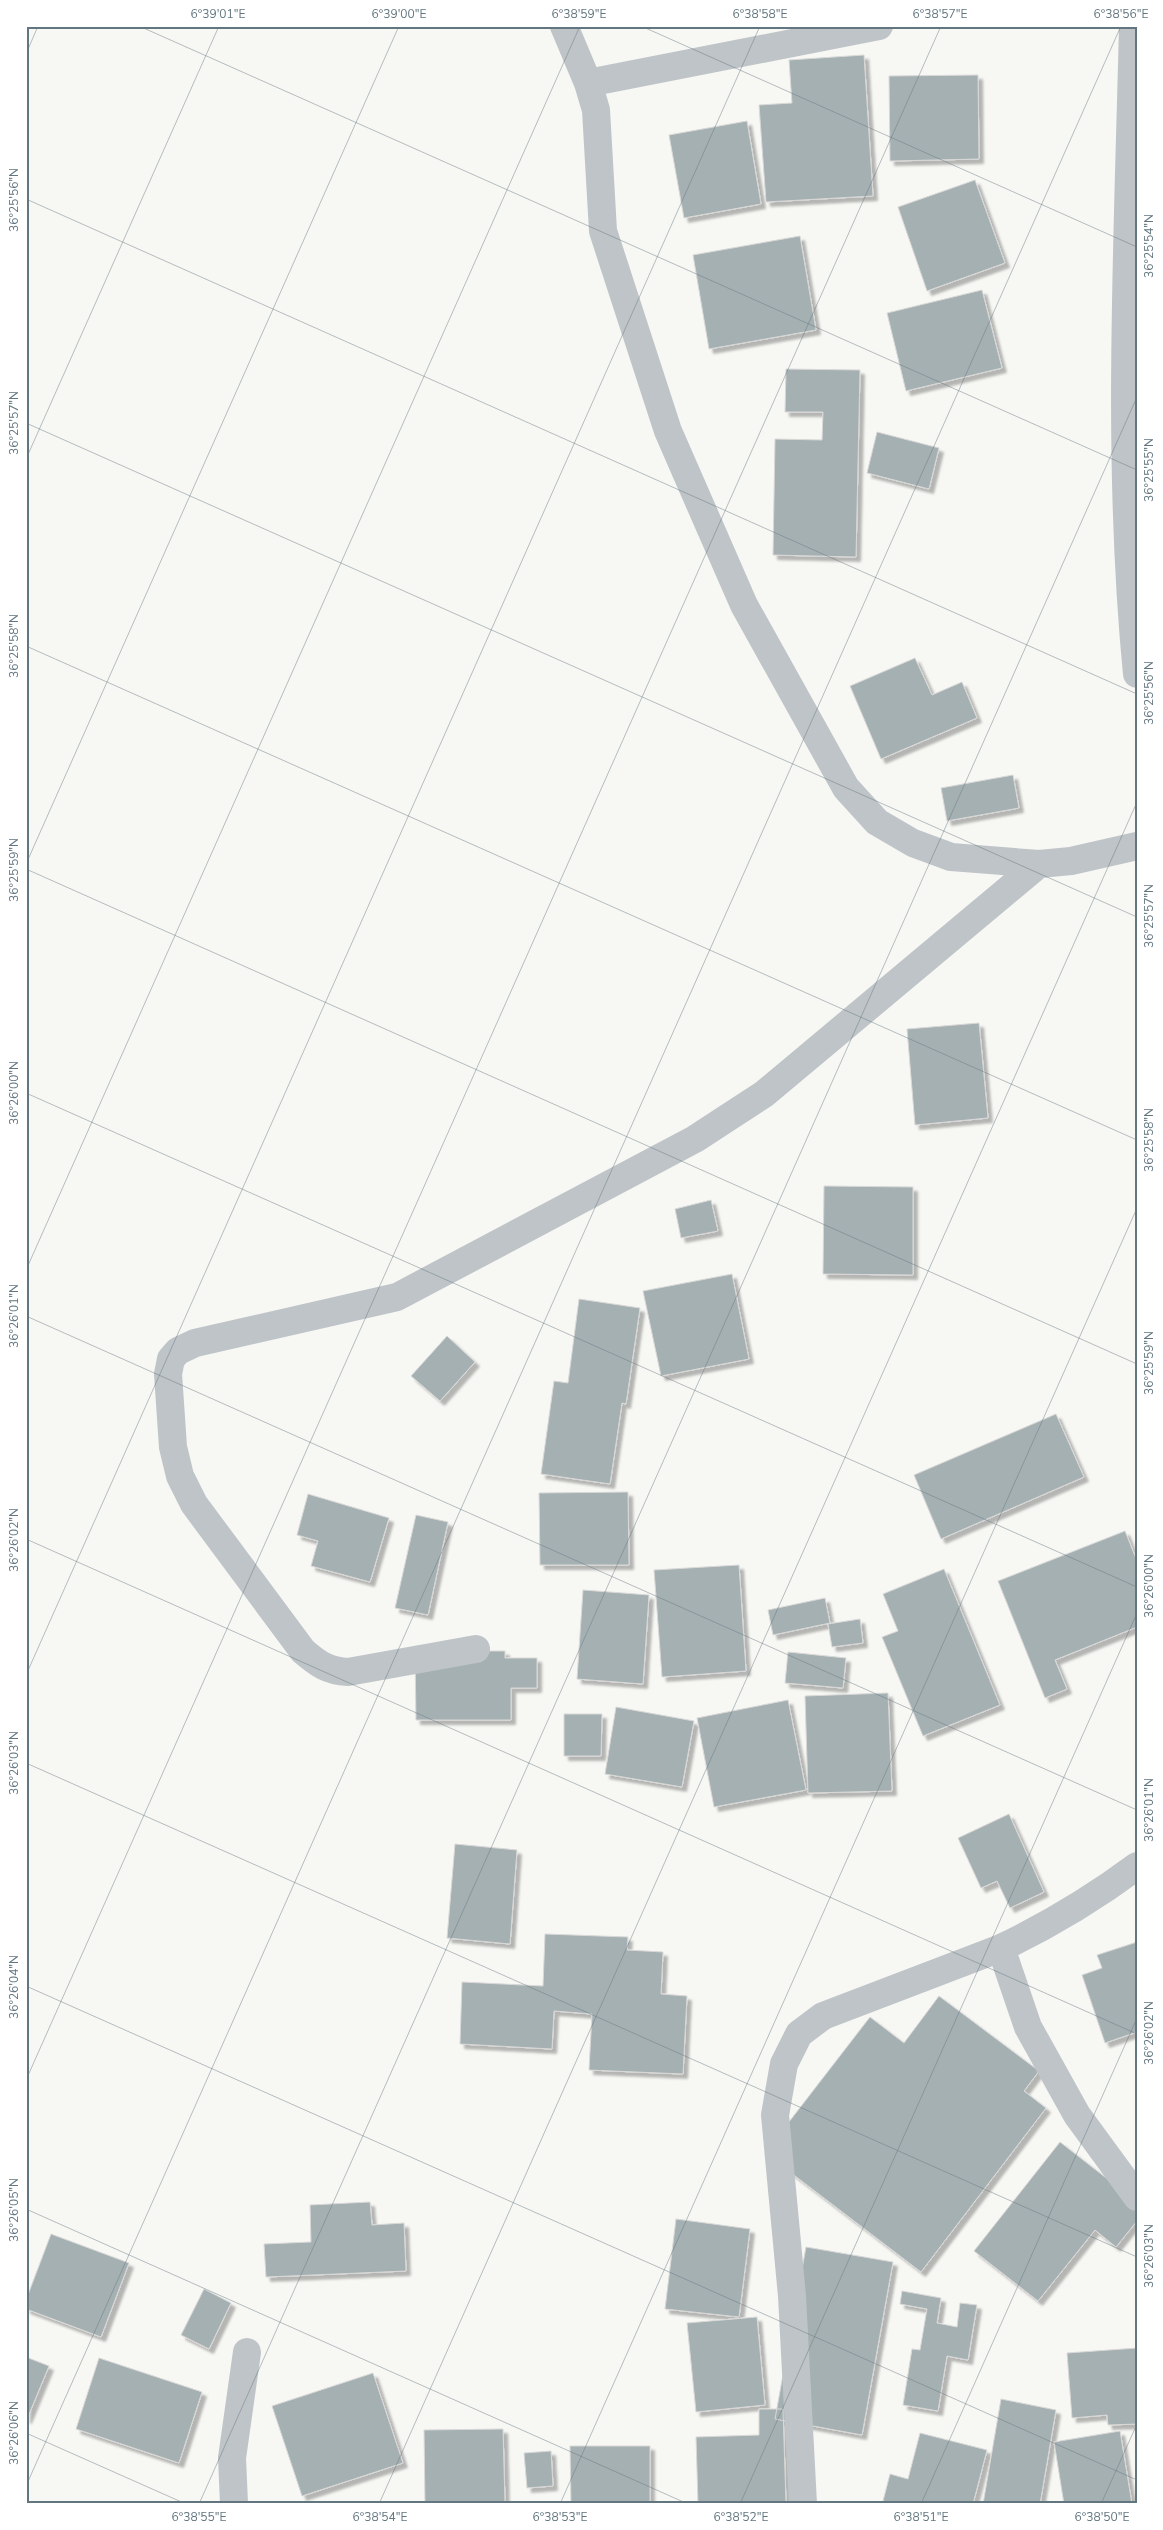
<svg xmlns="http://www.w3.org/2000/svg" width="1163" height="2530" viewBox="0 0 1163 2530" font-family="'Nunito Sans',sans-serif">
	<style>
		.building { fill: #a5b0b3; stroke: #d9d8d7; filter: url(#shadow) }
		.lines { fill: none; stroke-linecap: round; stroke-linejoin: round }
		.minor { stroke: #bec4c7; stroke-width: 28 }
		.ticks { fill: none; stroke: #62767f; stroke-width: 1; stroke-opacity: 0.45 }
		.neatline { fill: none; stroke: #62767f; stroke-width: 2 }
		.ticks-label { font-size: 12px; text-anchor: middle; fill: #62767f }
	</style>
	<defs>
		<filter id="shadow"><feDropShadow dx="4.5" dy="4.5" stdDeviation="1" flood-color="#0004"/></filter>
	</defs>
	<rect width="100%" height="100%" fill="#f7f7f4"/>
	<path class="building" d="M864,55L873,196L766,202L759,105L792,103L789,60Z
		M978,75L979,159L890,161L889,76Z
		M747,121L761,204L684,218L669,135Z
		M975,180L1005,263L927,291L898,207Z
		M800,236L816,330L709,349L693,255Z
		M982,290L1002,368L906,391L887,313Z
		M786,369L860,370L856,557L773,555L775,439L822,440L823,412H785Z
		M877,432L939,448L929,489L867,473Z
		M915,658L932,695L962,682L977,718L881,759L850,686Z
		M1013,775L1019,808L947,821L941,788Z
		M979,1023L988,1118L915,1125L907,1029Z
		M824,1186L913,1187V1275L823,1274Z
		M711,1200L718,1231L681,1238L675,1209Z
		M732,1274L749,1359L661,1376L643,1291Z
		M579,1299L640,1308L626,1404L622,1403L610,1484L541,1474L554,1381L568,1383Z
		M447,1336L475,1362L440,1401L411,1376Z
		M1056,1414L1084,1477L941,1539L914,1475Z
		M628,1492L629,1565H540L539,1493Z
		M308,1494L389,1518L370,1582L311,1566L318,1541L297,1535Z
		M416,1515L448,1522L428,1615L395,1608Z
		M1125,1531L1137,1561V1627L1055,1660L1067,1689L1045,1698L998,1581Z
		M739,1565L746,1671L662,1677L654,1570Z
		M944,1569L1000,1705L923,1736L882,1637L898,1631L883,1594Z
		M583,1590L649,1595L643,1684L577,1679Z
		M825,1598L830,1623L773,1635L768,1610Z
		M860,1619L863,1643L832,1647L828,1624Z
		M415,1651H505V1658H537V1688H511V1720H416Z
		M788,1652L846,1658L843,1688L785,1683Z
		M888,1693L892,1791L808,1793L805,1696Z
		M788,1700L806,1790L714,1807L697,1718Z
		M616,1707L694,1721L682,1787L605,1774Z
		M564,1714H602L601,1756H564Z
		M1009,1814L1044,1892L1010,1908L997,1881L981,1888L958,1838Z
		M455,1844L517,1850L510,1944L447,1938Z
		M545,1934L628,1937L627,1950L663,1952L661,1994L687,1996L683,2074L589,2070L592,2014L554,2011L552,2049L460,2044L462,1982L543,1986Z
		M1137,1942V2032L1105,2043L1082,1975L1102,1968L1097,1955Z
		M939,1996L1039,2071L1024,2091L1046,2108L921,2272L765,2153L870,2017L904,2043Z
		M1060,2142L1137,2202V2221L1116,2247L1095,2230L1038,2301L974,2251Z
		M370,2202L372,2225L404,2223L406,2271L266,2277L264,2244L311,2242L310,2205Z
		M676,2219L750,2229L739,2317L665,2309Z
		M51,2234L129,2263L101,2337L26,2309V2300Z
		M806,2247L893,2262L862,2435L775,2419Z
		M204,2289L231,2303L209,2349L181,2335Z
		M902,2291L941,2298L937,2323L957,2327L960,2303L977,2305L968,2360L947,2356L938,2411L903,2405L912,2349L920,2350L927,2309L900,2304Z
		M757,2317L765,2405L696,2412L687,2323Z
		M1137,2348V2424L1108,2425L1107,2415L1072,2418L1067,2353Z
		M26,2357L49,2366L27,2419H26Z
		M99,2358L202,2392L179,2463L76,2429Z
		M373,2373L403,2463L302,2496L272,2406Z
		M1001,2399L1056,2410L1040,2504H983Z
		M759,2409H783L786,2504H698L696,2437L759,2435Z
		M503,2429L505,2504H425L424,2430Z
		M1120,2431L1132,2504H1064L1054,2442Z
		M920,2433L987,2450L973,2504H893L883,2501L890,2474L908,2479Z
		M570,2446H650V2504H571Z
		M551,2451L553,2486L527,2488L524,2453Z"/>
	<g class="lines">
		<path class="minor" d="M564,26L588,83L596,110L603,231L668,431L744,605L846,788L877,822L913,843L951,857L1039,864L1071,861L1137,846
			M1133,26C1128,242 1116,459 1137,674
			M588,83L879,26
			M476,1649L348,1672C328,1671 318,1664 303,1651L194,1504L180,1476L173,1447L168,1374L171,1359L178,1351L195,1343L397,1297L695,1139L764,1094L1039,864
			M1137,1866C1094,1898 1049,1925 1001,1948L1028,2027L1077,2115L1137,2197
			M234,2504L232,2458L247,2352
			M803,2504L792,2296L775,2115L784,2064L799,2034L823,2016L1001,1948"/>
	</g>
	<path class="ticks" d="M139,26L1137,470M641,26L1137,247M26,54L38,26M26,199L1137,694M26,423L1137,917M26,459L219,26M26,646L1137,1140M26,864L399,26M26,869L1137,1364M26,1093L1137,1587M26,1270L580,26M26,1316L1137,1810M26,1539L1137,2034M26,1675L760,26M26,1763L1137,2257M26,1986L1137,2480M26,2080L941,26M26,2209L688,2504M26,2433L186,2504M26,2486L1121,26M199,2504L1137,397M379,2504L1137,802M560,2504L1137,1208M740,2504L1137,1613M921,2504L1137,2018M1101,2504L1137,2424"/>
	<rect width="1163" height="2530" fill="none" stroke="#ffffff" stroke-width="55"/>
	<rect x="28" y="28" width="1108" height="2474" class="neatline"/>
	<g class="ticks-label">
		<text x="218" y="18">6°39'01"E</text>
		<text x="399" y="18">6°39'00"E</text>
		<text x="579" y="18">6°38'59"E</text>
		<text x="760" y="18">6°38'58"E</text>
		<text x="940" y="18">6°38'57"E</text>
		<text x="1121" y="18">6°38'56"E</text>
		<text transform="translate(14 200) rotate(-90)" y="4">36°25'56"N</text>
		<text transform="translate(1149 246) rotate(-90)" y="4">36°25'54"N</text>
		<text transform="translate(14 423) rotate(-90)" y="4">36°25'57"N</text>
		<text transform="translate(1149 470) rotate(-90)" y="4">36°25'55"N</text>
		<text transform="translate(14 646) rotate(-90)" y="4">36°25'58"N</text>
		<text transform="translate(1149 693) rotate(-90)" y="4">36°25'56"N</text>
		<text transform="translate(14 870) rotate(-90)" y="4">36°25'59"N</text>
		<text transform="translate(1149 916) rotate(-90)" y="4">36°25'57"N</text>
		<text transform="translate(14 1093) rotate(-90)" y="4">36°26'00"N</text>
		<text transform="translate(1149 1140) rotate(-90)" y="4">36°25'58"N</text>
		<text transform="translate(14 1316) rotate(-90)" y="4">36°26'01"N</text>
		<text transform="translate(1149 1363) rotate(-90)" y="4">36°25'59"N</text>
		<text transform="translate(14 1540) rotate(-90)" y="4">36°26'02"N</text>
		<text transform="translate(1149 1586) rotate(-90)" y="4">36°26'00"N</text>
		<text transform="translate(14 1763) rotate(-90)" y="4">36°26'03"N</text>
		<text transform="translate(1149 1810) rotate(-90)" y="4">36°26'01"N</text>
		<text transform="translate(14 1987) rotate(-90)" y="4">36°26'04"N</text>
		<text transform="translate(1149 2033) rotate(-90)" y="4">36°26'02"N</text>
		<text transform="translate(14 2210) rotate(-90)" y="4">36°26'05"N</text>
		<text transform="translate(1149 2256) rotate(-90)" y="4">36°26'03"N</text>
		<text transform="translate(14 2433) rotate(-90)" y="4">36°26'06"N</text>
		<text x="199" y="2521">6°38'55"E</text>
		<text x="380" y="2521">6°38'54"E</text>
		<text x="560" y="2521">6°38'53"E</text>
		<text x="741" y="2521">6°38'52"E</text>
		<text x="921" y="2521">6°38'51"E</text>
		<text x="1102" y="2521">6°38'50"E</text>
	</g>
</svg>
